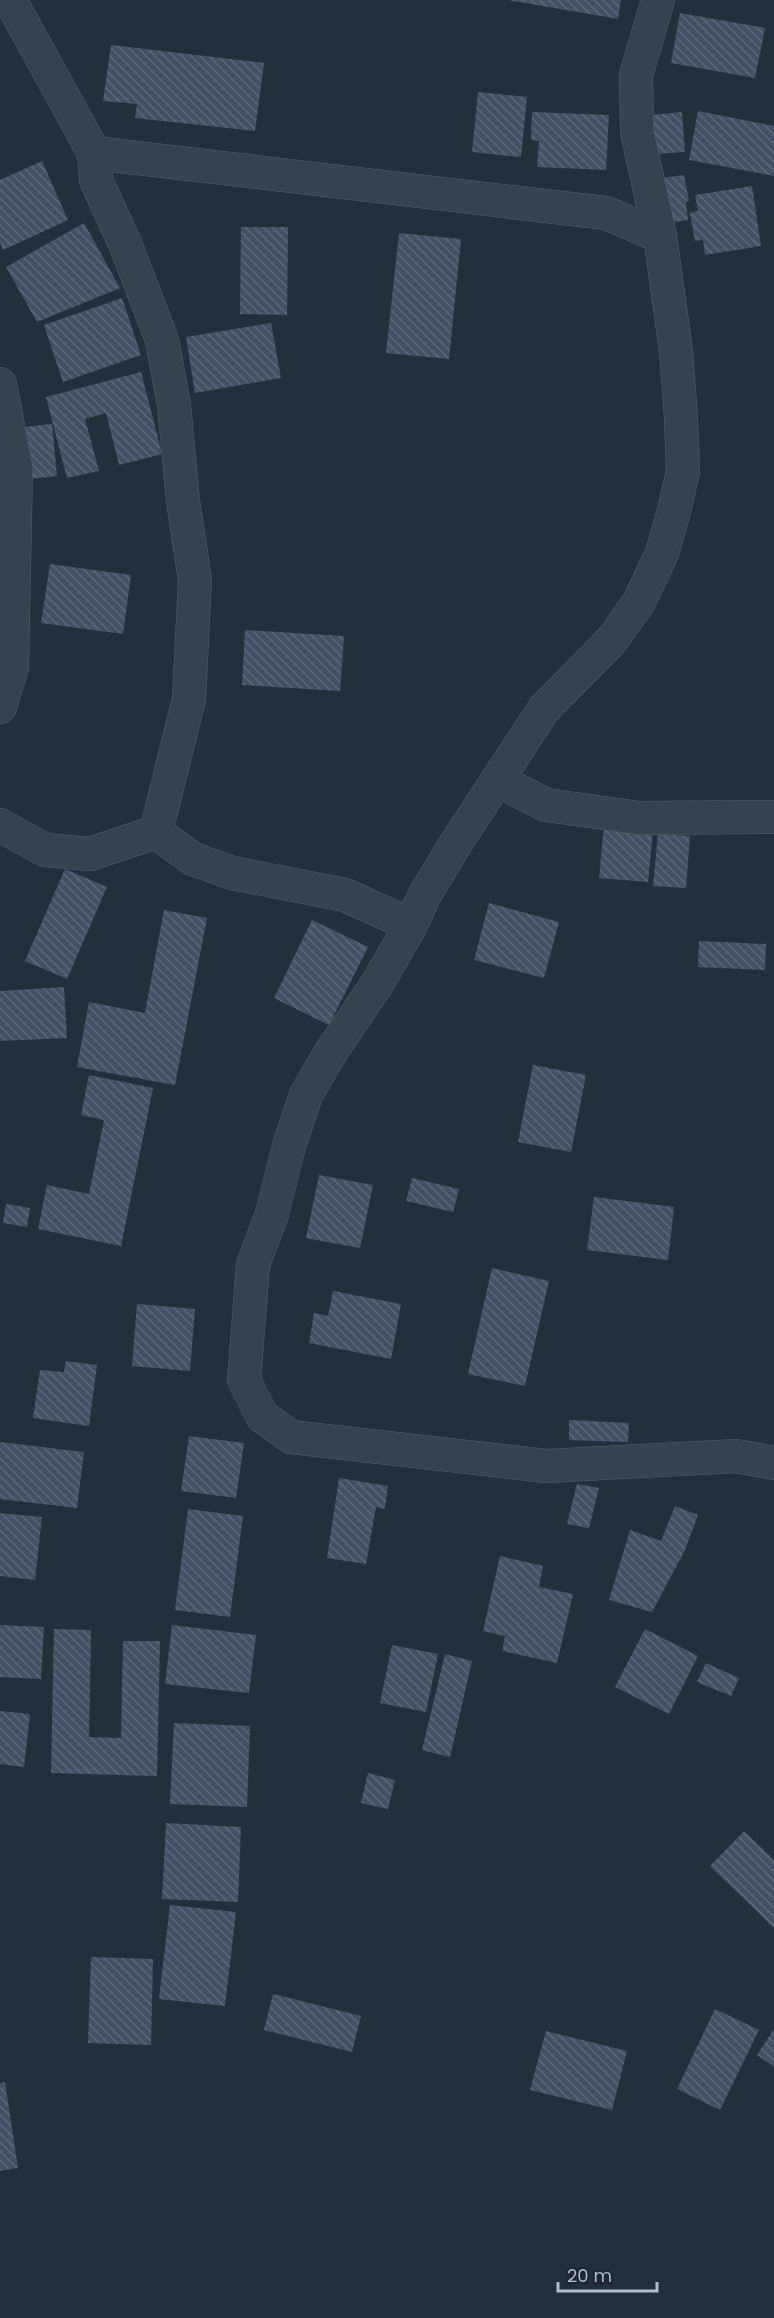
<svg xmlns="http://www.w3.org/2000/svg" width="774" height="2318" viewBox="0 0 774 2318" font-family="Poppins,sans-serif">
	<style>
		.building { fill: url(#building-back-hatch) }
		.lines { fill: none; stroke-linecap: round; stroke-linejoin: round }
		.minor-casing { stroke: #565f6c; stroke-width: 34 }
		.minor { stroke: #38414e; stroke-width: 33 }
	</style>
	<defs>
		<pattern id="building-back-hatch" width="6" height="6" patternUnits="userSpaceOnUse" patternTransform="scale(1.5)"><rect width="6" height="6" fill="#455162"/><path d="M-1 5l2 2M0 0l6 6M5-1l2 2" fill="none" stroke="#5d6877"/></pattern>
	</defs>
	<rect width="100%" height="100%" fill="#242f3e"/>
	<path class="building" d="M508,0H621L618,19Z
		M680,13L765,28L755,78L671,63Z
		M111,45L264,63L255,131L135,118L137,104L103,101Z
		M478,92L527,97L521,157L472,152Z
		M698,111L774,126V176L689,160Z
		M532,112L609,115L606,170L537,167L539,141L531,140Z
		M682,112L685,152L654,154L651,115Z
		M42,161L68,220L3,250L0,242V180Z
		M684,175L689,201L686,202L688,220L669,223L662,178Z
		M752,186L761,246L705,255L703,240L695,241L690,213L698,211L695,195Z
		M84,223L120,288L37,322L6,267Z
		M241,227H288L287,315L240,314Z
		M399,233L461,239L449,359L386,353Z
		M122,298L141,355L63,382L44,325Z
		M271,323L281,378L195,393L186,337Z
		M141,372L162,454L119,465L106,413L85,419L99,471L67,478L46,397Z
		M52,424L57,476L29,479L24,427Z
		M50,564L131,575L123,634L41,623Z
		M245,630L344,636L340,691L242,685Z
		M604,826L653,830L648,882L599,878Z
		M658,834L690,836L686,888L653,886Z
		M65,869L107,887L67,979L25,961Z
		M489,903L559,922L544,978L474,960Z
		M164,910L207,918L175,1085L77,1067L89,1002L145,1013Z
		M312,920L368,947L329,1025L274,998Z
		M699,941L766,944L765,970L698,967Z
		M64,987L67,1038L0,1041V991Z
		M533,1065L586,1075L571,1152L518,1142Z
		M89,1075L153,1088L121,1246L38,1229L47,1185L89,1194L104,1120L81,1115Z
		M319,1175L373,1185L360,1248L306,1238Z
		M412,1178L459,1189L453,1212L406,1201Z
		M594,1197L674,1207L668,1260L587,1250Z
		M6,1204L30,1208L27,1227L3,1223Z
		M492,1268L549,1281L525,1386L468,1374Z
		M333,1291L401,1304L391,1359L309,1343L314,1313L328,1316Z
		M137,1304L195,1309L190,1371L132,1366Z
		M66,1361L97,1365L89,1426L33,1418L40,1370L64,1372Z
		M569,1420L629,1423L628,1442L569,1440Z
		M189,1436L244,1443L236,1498L181,1491Z
		M0,1442L84,1452L77,1508L0,1499Z
		M339,1478L388,1486L385,1509L376,1507L366,1564L327,1558Z
		M577,1484L599,1488L589,1528L567,1524Z
		M675,1506L698,1515L685,1550L652,1612L609,1600L630,1530L661,1541Z
		M188,1509L243,1516L230,1617L175,1610Z
		M0,1513L42,1517L35,1580L0,1576Z
		M500,1556L543,1566L539,1587L573,1594L557,1663L502,1651L505,1636L483,1631Z
		M0,1625L44,1627L41,1679L0,1677Z
		M172,1625L256,1635L249,1693L165,1684Z
		M54,1629L91,1630L89,1737L121,1738L123,1641H160L157,1776L51,1773Z
		M645,1629L698,1656L669,1714L615,1687Z
		M392,1645L438,1654L426,1712L380,1703Z
		M445,1654L472,1661L450,1757L422,1750Z
		M706,1663L739,1678L731,1696L697,1682Z
		M0,1711L30,1714L24,1767L0,1764Z
		M174,1723L250,1726L247,1807L170,1804Z
		M368,1773L395,1780L388,1809L361,1803Z
		M166,1823L241,1827L238,1902L162,1899Z
		M744,1831L774,1860V1928L710,1866Z
		M170,1905L236,1912L225,2006L159,1999Z
		M91,1957L153,1959L151,2045L88,2043Z
		M273,1994L361,2016L352,2052L264,2030Z
		M715,2009L759,2030L720,2110L677,2089Z
		M774,2029V2067L757,2055Z
		M546,2031L627,2051L612,2110L530,2090Z
		M5,2082L18,2168L0,2171V2083Z"/>
	<g class="lines">
		<defs>
			<path id="minor" d="M10,0L94,153L96,180L126,246L162,340L174,405L183,501L195,580L189,699L156,832
				M658,0L636,75L637,132L660,236L676,351L681,418L683,471L674,511L662,553L639,602L612,640L544,709L456,843L424,896L411,925L377,984L329,1055L306,1095L289,1146L272,1214L253,1265L244,1380L262,1416L291,1437L546,1466L736,1456L774,1463
				M94,153L606,213L660,236
				M0,384L16,468L12,667L0,707
				M499,781L546,805L640,818L774,817
				M0,825L45,850L90,854L156,832
				M156,832L193,859L232,873L345,895L411,925"/>
		</defs>
		<use href="#minor" class="minor-casing"/>
		<use href="#minor" class="minor"/>
	</g>
	<path d="M558 2282v9h99v-9" fill="none" stroke="#b4bcc9" stroke-width="3"/>
	<text x="567" y="2282" font-size="18" fill="#b4bcc9" stroke="#1d2633" stroke-width="4.5" paint-order="stroke">20 m</text>
</svg>
